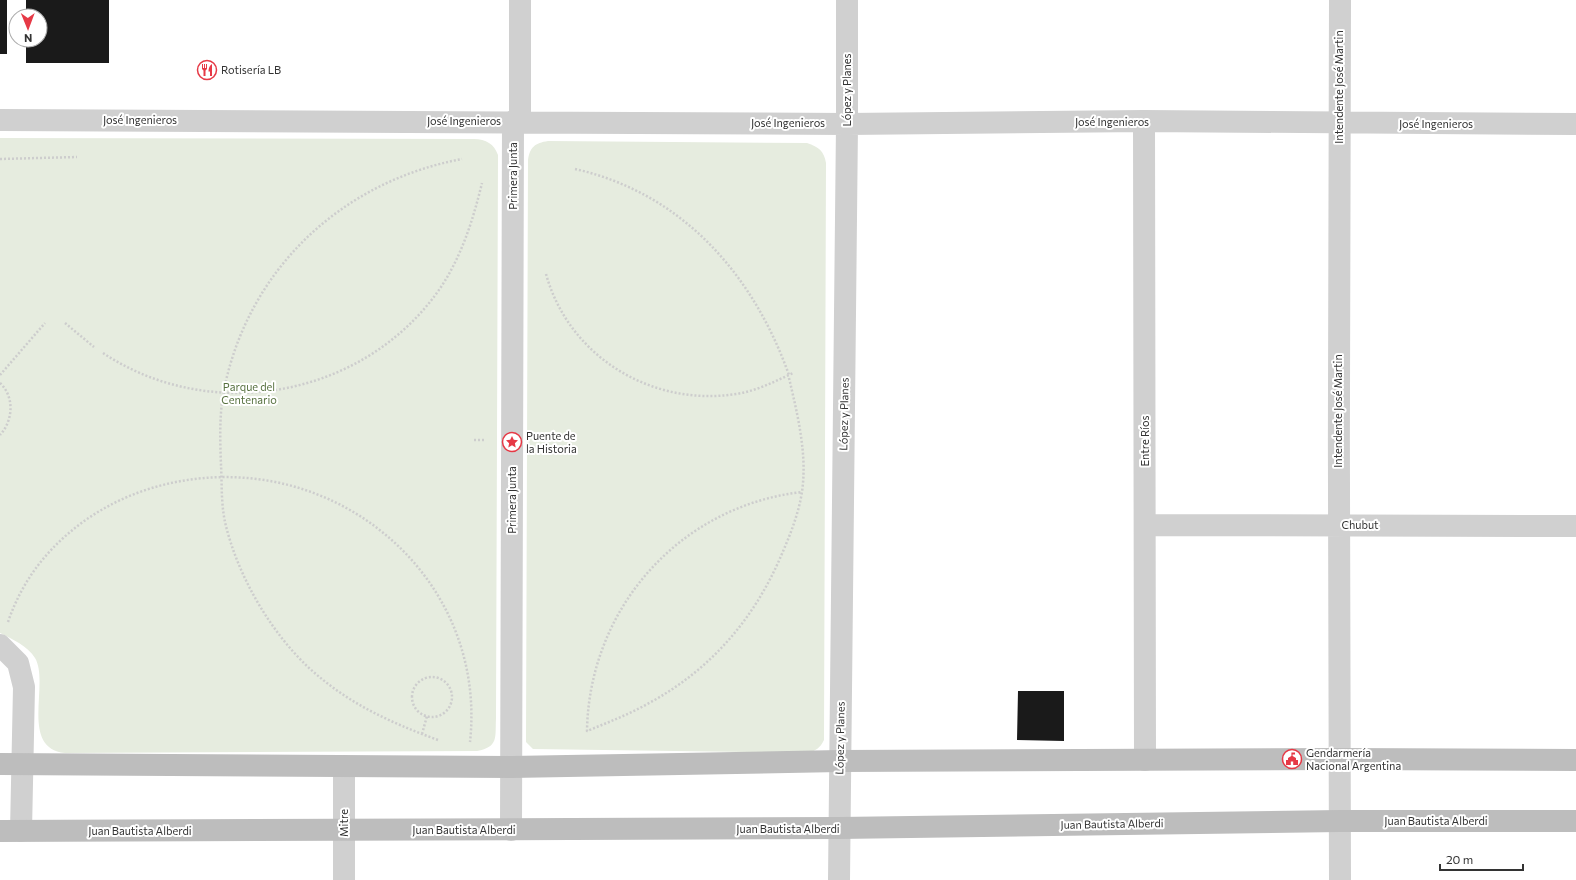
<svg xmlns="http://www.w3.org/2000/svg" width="1576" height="880" viewBox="0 0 1576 880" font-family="Commissioner,sans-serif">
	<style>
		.green { fill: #e6ecdf }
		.building { fill: #1a1a1a }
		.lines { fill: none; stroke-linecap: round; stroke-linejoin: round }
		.path { stroke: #cdcdcd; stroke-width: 2.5; stroke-dasharray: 2 2; stroke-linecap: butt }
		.street { stroke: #d0d0d0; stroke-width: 22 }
		.secondary { stroke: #bdbdbd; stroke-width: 22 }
		.labels { text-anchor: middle; stroke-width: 4; stroke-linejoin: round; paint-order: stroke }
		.poi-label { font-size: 11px; fill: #333; stroke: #fff; text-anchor: start }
		.street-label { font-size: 11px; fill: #333; stroke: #fff }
		.park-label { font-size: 11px; fill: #56703f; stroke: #fff }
	</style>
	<rect width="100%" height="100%" fill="#fff"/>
	<path class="green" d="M0,138L474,139C486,139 494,144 498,155L496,718C495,737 499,747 477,751L65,753C19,748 50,683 35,658C28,646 12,639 0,633Z
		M548,141L807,143C819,147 824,151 826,163L824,740C820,748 816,751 807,753L533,749L526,742L528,160C530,147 535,143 548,141Z"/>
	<path class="building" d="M0,0H7V54H0Z
		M26,0H109V63H26V40H40V16H26Z
		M1018,691H1064V741L1017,740Z"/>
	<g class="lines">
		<path class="path" d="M0,159L77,157
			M575,169C682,193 753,274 789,375
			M546,274C569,357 652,407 736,394C756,391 774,382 793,373
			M65,323L94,347
			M103,353C213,426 367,396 441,287C462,255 473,220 482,183
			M0,375L45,323
			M789,378C797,412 806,449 803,483C801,508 791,533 781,556C754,619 711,669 651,702C630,714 609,722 587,731C589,609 679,506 802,492
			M0,383C15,397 13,421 0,435
			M474,440H486
			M537,440H555
			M8,622C22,581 46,550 80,524C114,499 153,484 195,479C349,460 487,585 470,742
			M412 697a20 20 0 1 1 40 0a20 20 0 1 1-40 0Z
			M422,734L427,716
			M438,740C389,722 347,703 308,667C269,630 237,574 225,522C221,503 222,484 221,465C220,439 219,411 225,385C251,266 344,181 462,159"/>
		<path class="street" d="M520,0V121
			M0,120L847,124L1144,121L1576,124
			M1144,121L1145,760
			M1145,525L1576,526
			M0,645L18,663L24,687L21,831
			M511,830L513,121
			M344,880V766
			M839,880L847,124V0
			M1340,880C1339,587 1338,293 1340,0"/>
		<path class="secondary" d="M0,764L511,767L840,761L1341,759L1576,760
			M0,831L839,828L1340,821H1576"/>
	</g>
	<defs>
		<symbol id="restaurant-ring" viewBox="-11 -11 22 22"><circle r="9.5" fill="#fff" stroke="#e63946" stroke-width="1.5"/><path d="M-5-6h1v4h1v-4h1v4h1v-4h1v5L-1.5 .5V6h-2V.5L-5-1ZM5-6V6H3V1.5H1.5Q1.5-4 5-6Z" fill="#e63946"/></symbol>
		<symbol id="sight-ring" viewBox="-11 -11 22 22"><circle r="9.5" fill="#fff" stroke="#e63946" stroke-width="1.5"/><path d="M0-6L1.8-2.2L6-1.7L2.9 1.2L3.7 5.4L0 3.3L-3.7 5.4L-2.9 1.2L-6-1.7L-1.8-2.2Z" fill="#e63946"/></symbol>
		<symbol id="civic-ring" viewBox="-11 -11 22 22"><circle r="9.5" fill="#fff" stroke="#e63946" stroke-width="1.5"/><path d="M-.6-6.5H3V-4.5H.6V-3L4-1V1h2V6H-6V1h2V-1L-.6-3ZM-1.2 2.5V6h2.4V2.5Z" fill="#e63946"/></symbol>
	</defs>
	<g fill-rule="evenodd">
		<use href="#restaurant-ring" x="196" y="59" width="22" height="22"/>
		<use href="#sight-ring" x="501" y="431" width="22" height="22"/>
		<use href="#civic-ring" x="1281" y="748" width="22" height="22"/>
	</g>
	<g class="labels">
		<g class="poi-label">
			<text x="221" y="74">Rotisería LB</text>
			<text x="526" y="440">Puente de<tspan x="526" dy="13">la Historia</tspan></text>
			<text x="1306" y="757">Gendarmería<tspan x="1306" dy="13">Nacional Argentina</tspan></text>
		</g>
		<g class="street-label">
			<text transform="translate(1339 87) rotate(-90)" y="4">Intendente José Martin</text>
			<text transform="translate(847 90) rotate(-90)" y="4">López y Planes</text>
			<text x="140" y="124">José Ingenieros</text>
			<text x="464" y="125">José Ingenieros</text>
			<text x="1112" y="126">José Ingenieros</text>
			<text x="788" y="127">José Ingenieros</text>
			<text x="1436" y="128">José Ingenieros</text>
			<text transform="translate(513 176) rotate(-90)" y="4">Primera Junta</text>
			<text transform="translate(1338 411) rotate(-90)" y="4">Intendente José Martin</text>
			<text transform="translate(844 414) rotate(-89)" y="4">López y Planes</text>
			<text transform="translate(1145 441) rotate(-90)" y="4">Entre Ríos</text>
			<text transform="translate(512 500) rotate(-90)" y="4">Primera Junta</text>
			<text x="1360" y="529">Chubut</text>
			<text transform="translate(840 738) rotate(-89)" y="4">López y Planes</text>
			<text x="1436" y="825">Juan Bautista Alberdi</text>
			<text transform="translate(344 823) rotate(-90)" y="4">Mitre</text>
			<text transform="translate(1112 824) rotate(-1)" y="4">Juan Bautista Alberdi</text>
			<text x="788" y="833">Juan Bautista Alberdi</text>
			<text x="464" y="834">Juan Bautista Alberdi</text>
			<text x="140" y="835">Juan Bautista Alberdi</text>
		</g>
		<g class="park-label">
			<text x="249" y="391">Parque del<tspan x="249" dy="13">Centenario</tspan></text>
		</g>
	</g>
	<g transform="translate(28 28) rotate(179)"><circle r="19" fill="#ffffff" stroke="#adadad"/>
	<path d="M0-3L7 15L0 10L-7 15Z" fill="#e63946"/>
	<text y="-6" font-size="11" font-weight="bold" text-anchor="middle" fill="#333333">N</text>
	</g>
	<path d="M1440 864v6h83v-6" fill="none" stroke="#333333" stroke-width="2"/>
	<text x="1446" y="864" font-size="12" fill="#333333" stroke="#ffffff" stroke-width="3" paint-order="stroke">20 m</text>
</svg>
